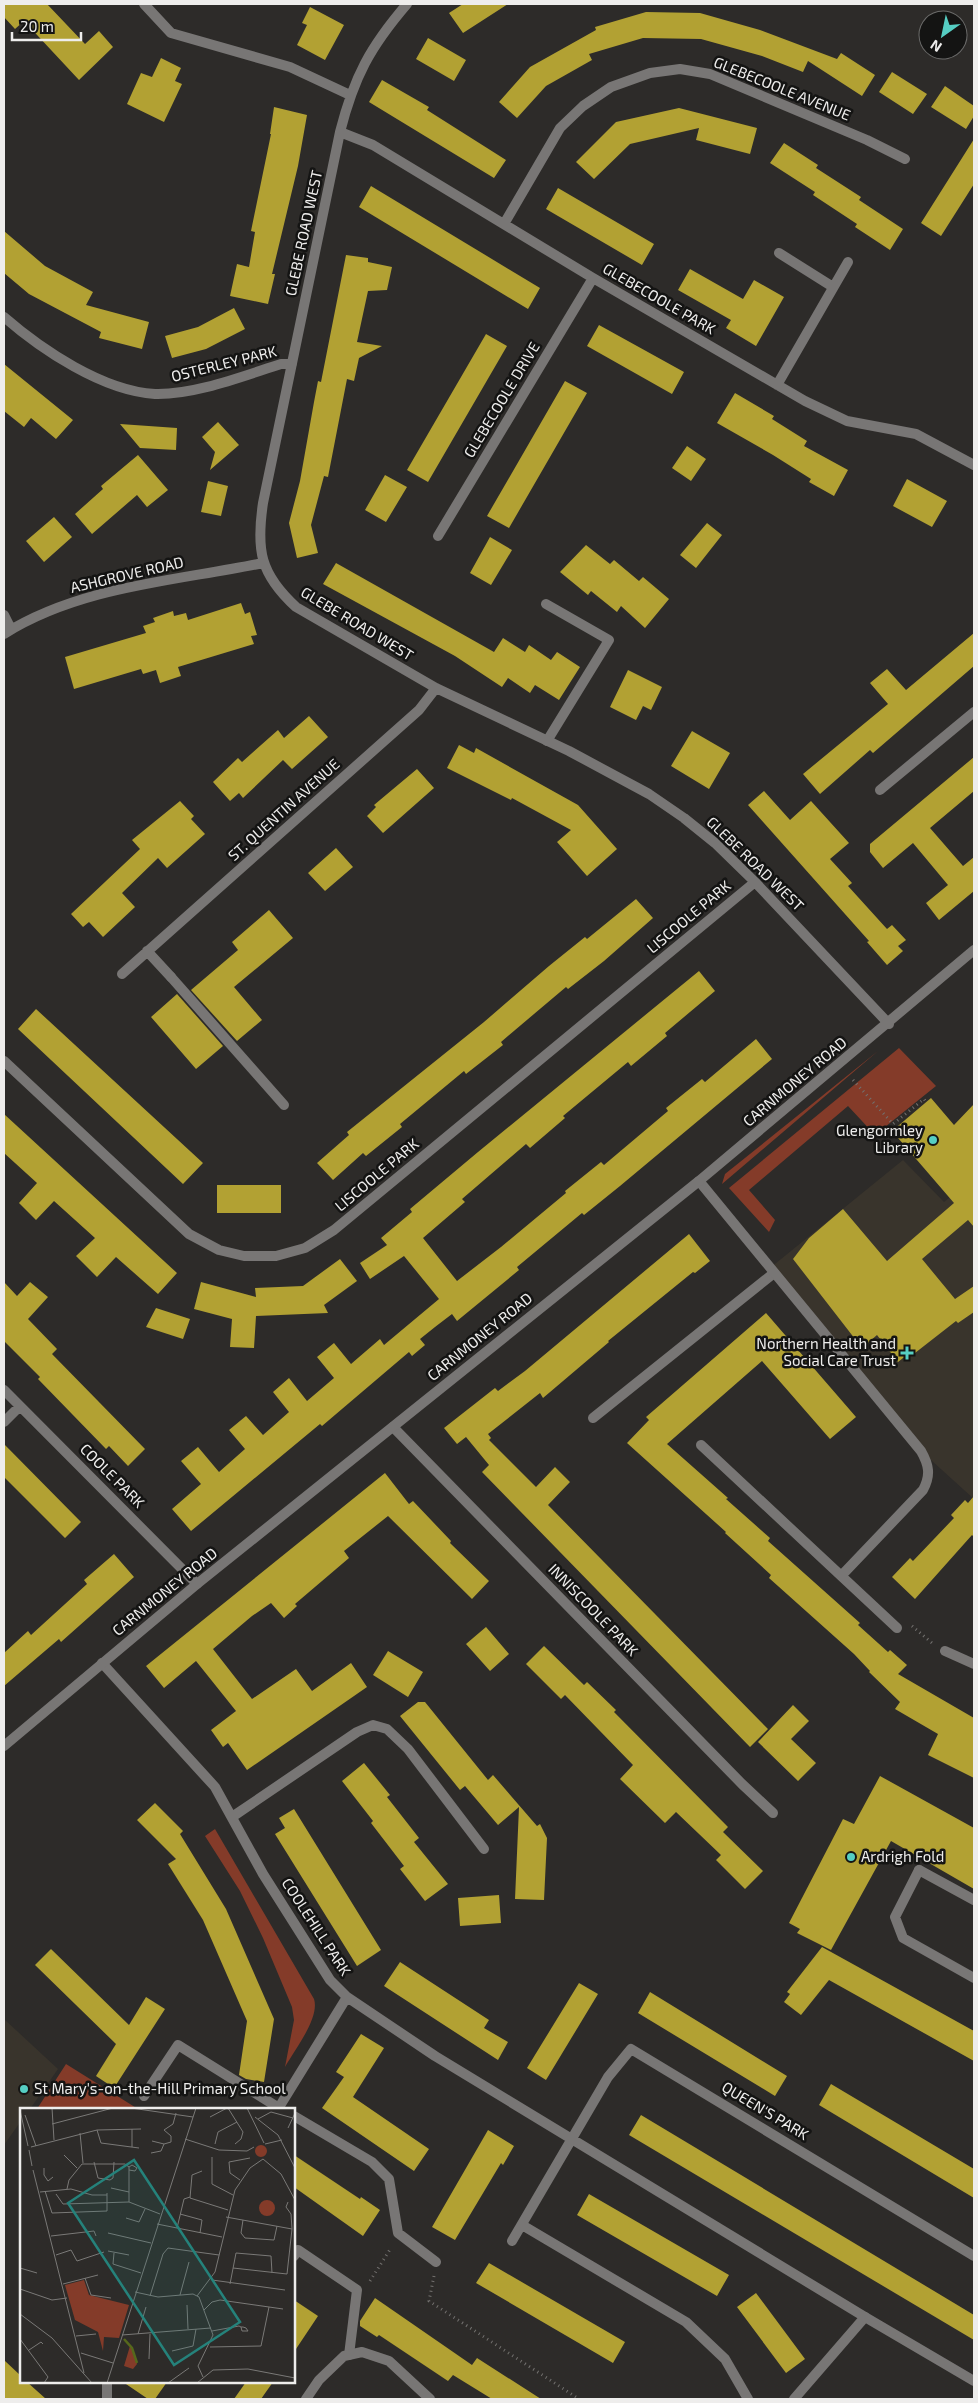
<svg xmlns="http://www.w3.org/2000/svg" width="978" height="2403" viewBox="0 0 978 2403" font-family="'Exo 2',sans-serif">
	<style>
		.built { fill: #39342c }
		.green { fill: #843b29 }
		.building { fill: #b2a133 }
		.lines { fill: none; stroke-linecap: round; stroke-linejoin: round }
		.path { stroke: #73716f; stroke-width: 3; stroke-dasharray: 1 4; stroke-linecap: butt }
		.service { stroke: #787675; stroke-width: 10 }
		.minor { stroke: #787675; stroke-width: 10 }
		.tertiary { stroke: #787675; stroke-width: 10 }
		.poi-dot { fill: #56cec3; stroke: #141413; stroke-width: 2 }
		.labels { text-anchor: middle; stroke-width: 5; stroke-linejoin: round; paint-order: stroke }
		.street-label { font-size: 15px; fill: #eeedec; stroke: #141413 }
		.poi-label { font-size: 15px; fill: #eeedec; stroke: #141413; text-anchor: end }
		.inset-river { fill: none; stroke: #56681c; stroke-width: 2.5 }
		.inset-road { fill: none; stroke: #7a7977; stroke-width: 1 }
		.view { fill: #25827b; fill-opacity: 0.15; stroke: #25827b; stroke-width: 2.5 }
		.inset-edge { fill: none; stroke: #eeedec; stroke-width: 2.5 }
	</style>
	<rect width="100%" height="100%" fill="#2d2b29"/>
	<path class="built" d="M903,1160L944,1202L974,1178V1499L921,1451L770,1268Z
		M4,2019L58,2069L30,2109H21V2121L4,2145Z"/>
	<path class="green" d="M899,1048L936,1086L875,1135L848,1106L749,1190L775,1220L769,1232L729,1188Z
		M878,1051L722,1184L725,1174Z
		M215,1829L314,1999C320,2018 295,2049 285,2067L294,2020L292,2007L263,1938L240,1891L205,1836Z
		M66,2064L138,2109H37Z"/>
	<path class="building" d="M4,4H47L85,44L99,31L113,47L79,80L24,21L15,29L4,17Z
		M463,4H508L463,33L449,13Z
		M310,7L344,25L325,60L297,45L307,25L302,23Z
		M646,12L700,13L760,30L837,59L841,53L875,75L862,96L808,61L803,72L762,56L701,39L643,38L589,54L592,60L546,86L517,118L499,102L530,67L596,30L595,27Z
		M428,38L466,60L454,81L416,59Z
		M161,58L181,68L175,81L182,84L164,122L127,104L141,73L152,77Z
		M892,72L927,94L913,114L879,92Z
		M382,80L429,107L427,110L506,160L494,178L369,102Z
		M945,86L974,106V116L966,129L931,107Z
		M274,107L307,115L298,166L272,274H275L268,304L230,296L237,264L249,267L255,232L251,231L271,134H270Z
		M679,108L757,128L750,154L696,140L699,128L630,144L594,179L576,162L616,122Z
		M974,139V184L941,236L921,223Z
		M784,143L818,165L816,168L861,197L859,200L903,229L890,250L855,227L857,224L813,195L815,192L770,163Z
		M371,186L540,288L528,309L359,207Z
		M558,188L654,244L642,265L546,209Z
		M4,231L45,266L93,292L86,305L149,322L142,349L99,338L101,332L29,294L4,273Z
		M346,255L368,258V262L392,267L387,290L368,291L357,342L382,346L359,358L354,381L347,379L328,477L324,476L311,525L318,553L297,558L289,523L300,481L314,402L318,381L321,382Z
		M690,269L743,299L754,280L784,297L756,346L726,328L731,320L678,290Z
		M234,308L245,329L206,349L172,358L165,336L198,327Z
		M599,325L684,372L672,394L587,346Z
		M486,334L507,346L428,482L407,470Z
		M4,364L73,420L56,439L31,418L24,427L4,411Z
		M565,381L587,393L509,528L487,516Z
		M735,393L774,416L772,419L807,441L804,446L848,470L834,496L809,482L811,479L773,455L717,423Z
		M218,422L239,445L210,470L215,452L202,437Z
		M120,424L177,428L176,450L140,448Z
		M687,446L706,459L691,481L672,468Z
		M138,455L168,490L147,507L137,495L92,534L75,514L103,489L101,486Z
		M385,475L407,487L386,522L365,510Z
		M907,479L947,501L932,527L893,506Z
		M208,481L228,486L221,516L201,512Z
		M54,517L72,537L44,562L26,541Z
		M707,523L722,535L696,568L680,555Z
		M490,537L512,550L491,585L470,573Z
		M586,545L610,564L614,560L639,581L643,577L669,599L645,628L621,606L617,612L591,591L588,595L560,572Z
		M336,563L494,652L503,638L525,652L529,645L551,660L557,652L580,667L559,700L535,685L530,693L508,678L502,687L455,656L323,584Z
		M241,603L245,614L250,612L257,635L251,636L254,644L178,667L181,676L160,683L156,670L143,674L141,669L74,689L65,657L146,633L143,626L155,622L153,618L173,611L174,616L186,613L188,620Z
		M974,633V666L873,753L870,750L820,794L803,774L888,704L870,683L887,669L906,690Z
		M628,670L662,687L651,710L643,706L636,720L610,707Z
		M309,716L328,737L292,769L283,760L243,798L239,793L230,801L213,782L238,758L242,762L278,730L284,738Z
		M692,731L730,753L709,789L671,766Z
		M459,745L474,753L476,748L578,805L617,849L587,876L557,842L571,830L512,798L511,800L447,768Z
		M974,757V791L930,828L963,866L974,857V891L939,920L926,903L948,885L913,843L883,868L870,852V844Z
		M417,769L434,788L383,833L367,816L376,807L374,805Z
		M764,791L790,820L811,801L849,843L830,859L852,883L848,886L887,929L892,925L906,940L898,946L903,951L887,965L867,942L869,941L748,805Z
		M180,801L194,816L191,819L205,834L167,868L158,858L122,893L135,907L103,937L89,922L83,927L71,914L140,849L132,840Z
		M336,848L353,867L325,891L308,873Z
		M636,899L653,918L604,961L568,989L566,987L534,1014L501,1042L503,1045L466,1074L464,1071L400,1124L402,1127L366,1156L363,1153L333,1180L317,1163L349,1135L347,1132L484,1022L549,966L585,937L587,939Z
		M269,910L293,938L234,987L262,1020L237,1041L191,990L238,950L232,942Z
		M699,971L715,991L665,1033L667,1036L631,1066L628,1062L563,1116L565,1118L530,1148L526,1144L462,1199L465,1202L423,1238L457,1281L501,1247L566,1193L565,1191L601,1162L604,1165L668,1111L666,1108L702,1079L705,1082L756,1039L772,1059L620,1186L584,1215L582,1213L517,1267L519,1270L457,1321L452,1314L435,1327L420,1339L425,1345L412,1356L409,1352L322,1426L320,1424L191,1531L172,1509L201,1484L181,1461L198,1447L219,1472L245,1449L229,1430L246,1416L263,1435L289,1412L273,1392L289,1378L307,1401L334,1378L317,1357L334,1343L351,1364L380,1339L384,1345L439,1299L404,1256L370,1279L360,1263L387,1245L381,1238L412,1212L410,1209L478,1152Z
		M177,994L223,1046L196,1069L151,1017Z
		M36,1009L203,1163L183,1184L18,1029Z
		M931,1098L954,1125L974,1104V1227L968,1220L922,1259L955,1299L974,1286V1312L958,1323L956,1321L915,1353L913,1350L898,1362L877,1335L862,1348L793,1259L809,1238L843,1209L887,1261L954,1203L892,1131Z
		M4,1114L177,1273L158,1294L116,1257L97,1277L76,1256L95,1238L54,1201L36,1220L19,1203L37,1183L4,1153Z
		M217,1185H281V1213H217Z
		M689,1234L710,1261L695,1273L693,1272L608,1341L609,1342L543,1398L540,1393L488,1434L491,1438L489,1440L536,1487L555,1467L570,1482L548,1505L768,1729L750,1747L482,1472L489,1465L466,1437L457,1444L444,1428L495,1388L498,1391L525,1371Z
		M340,1259L357,1281L324,1305L328,1313L256,1316L254,1348L230,1347L232,1319L194,1309L201,1282L256,1297L255,1288L303,1286Z
		M4,1282L17,1296L30,1282L48,1297L28,1319L57,1349L52,1354L145,1449L128,1466L109,1446L106,1449L38,1379L40,1377L4,1341Z
		M156,1308L190,1319L183,1339L146,1327Z
		M766,1313L856,1417L830,1439L762,1361L667,1444L728,1498L726,1499L770,1538L768,1541L860,1623L858,1625L888,1652L890,1650L907,1665L898,1674L974,1718V1778L928,1755L938,1734L895,1709L900,1702L869,1672L870,1671L854,1654L769,1578L771,1575L725,1533L726,1532L627,1443L649,1420L646,1417Z
		M4,1444L81,1522L65,1538L4,1477Z
		M385,1473L409,1504L413,1501L451,1541L450,1543L489,1581L472,1599L388,1516L344,1551L349,1558L295,1604L297,1606L284,1618L271,1603L252,1616L213,1649L252,1699L296,1669L312,1691L351,1663L367,1687L247,1770L228,1743L223,1747L211,1730L236,1711L196,1661L164,1688L146,1666Z
		M974,1496V1537L972,1535L915,1599L892,1577L910,1558L913,1561L954,1518L951,1515L965,1500L968,1503Z
		M114,1554L134,1577L61,1642L59,1639L4,1686V1653L28,1631L31,1635L87,1584L84,1580Z
		M486,1627L509,1654L490,1671L466,1644Z
		M544,1646L584,1685L587,1682L616,1710L614,1712L728,1827L723,1832L763,1871L745,1889L716,1860L721,1855L676,1812L665,1823L620,1779L633,1765L565,1695L561,1699L526,1664Z
		M388,1651L423,1672L408,1697L373,1675Z
		M418,1702H425L488,1780L493,1775L537,1826L540,1824L547,1838L544,1900L515,1899L519,1807L498,1825L465,1786L460,1790L400,1716Z
		M793,1705L809,1721L791,1739L816,1763L798,1781L758,1742Z
		M364,1763L390,1795L387,1797L419,1838L414,1842L448,1884L425,1901L400,1869L404,1866L371,1823L373,1821L342,1781Z
		M880,1776L974,1828V1889L891,1841L831,1950L797,1933L800,1929L789,1923L843,1819L854,1824Z
		M155,1803L183,1831L180,1834L226,1909L274,2019L264,2082L246,2079L239,2075L247,2021L203,1920L168,1864L176,1859L137,1820Z
		M294,1809L381,1950L357,1966L275,1834L285,1828L279,1818Z
		M499,1895L501,1923L460,1926L458,1898Z
		M822,1947L974,2031V2061L829,1980L801,2015L784,2002L790,1994L787,1992Z
		M51,1949L129,2025L146,1997L165,2009L114,2088L96,2076L116,2044L35,1965Z
		M400,1962L489,2020L484,2028L508,2042L498,2060L384,1986Z
		M579,1983L598,1994L546,2080L527,2068Z
		M650,1992L787,2076L775,2096L638,2013Z
		M361,2034L384,2048L353,2097L429,2149L414,2171L322,2108L344,2077L336,2072Z
		M831,2084L974,2169V2198L819,2105Z
		M641,2115L974,2315V2340L629,2135Z
		M488,2130L514,2146L503,2165L501,2163L455,2240L432,2227Z
		M294,2155L360,2199L361,2197L380,2210L363,2236L294,2187Z
		M589,2194L729,2275L717,2296L577,2215Z
		M489,2263L625,2342L613,2363L476,2283Z
		M756,2293L805,2359L786,2373L737,2307Z
		M375,2298L472,2365L477,2358L541,2399H492L453,2375L448,2381L379,2335L377,2337L360,2326V2321Z
		M294,2300L318,2316L294,2352Z
		M4,2360L21,2376V2382H27L46,2399H4Z
		M123,2382H167L155,2399H148Z
		M246,2382H273L261,2399H234Z"/>
	<g class="lines">
		<path class="path" d="M853,1080L893,1124L924,1099L926,1102
			M912,1626L932,1643
			M434,2276L429,2301L579,2399
			M370,2281L391,2248"/>
		<path class="service" d="M546,604L609,640L547,741
			M171,977L284,1105
			M593,1418L774,1273
			M919,1870L974,1900
			M144,2096L178,2045L279,2108
			M294,2256L298,2250L357,2290L349,2355
			M794,2399L865,2317"/>
		<path class="minor" d="M144,4L171,33L290,67L350,95
			M407,4C370,47 354,77 340,132L263,503C256,550 260,574 296,607L436,688L569,751L649,794L684,818L715,843L755,882L889,1024
			M340,132L373,145L593,278L805,401L847,421L916,434L974,465
			M504,224L560,128L583,106L611,87L650,73L680,69L710,74L867,140L905,159
			M779,253L833,287
			M4,317C42,350 103,391 155,394C195,395 243,376 281,364H292
			M777,385L848,262
			M438,536L593,278
			M4,615L11,629
			M4,634C80,586 176,581 263,563
			M880,790L974,712
			M147,951L171,977
			M122,974L419,710L436,688
			M4,1061L189,1234L219,1250L244,1256H276L305,1248L334,1230L755,882
			M699,1181L921,1451C929,1465 931,1475 923,1490L842,1575
			M4,1390L197,1584
			M4,1422L20,1406
			M393,1427L742,1784L773,1813
			M701,1445L897,1628
			M945,1651L974,1664
			M102,1663L215,1787L263,1874L330,1980L347,1997L435,2056L865,2317L974,2381
			M232,1817L357,1732L373,1725L387,1729L408,1749L484,1849
			M919,1870L895,1917L903,1938L974,1978
			M278,2109L347,1997
			M294,2116L372,2162L389,2179L398,2233L436,2262
			M522,2225L686,2322L725,2359L748,2399
			M512,2241L608,2077L631,2049L974,2256
			M107,2382V2399
			M306,2399L319,2380L344,2356L362,2352L389,2361L430,2399"/>
		<path class="tertiary" d="M4,1746L197,1584L699,1181L974,950"/>
	</g>
	<g class="poi-dot">
		<circle cx="933" cy="1140" r="5"/>
		<path d="M904.5 1345.5h5v5h5v5h-5v5h-5v-5h-5v-5h5z"/>
		<circle cx="851" cy="1857" r="5"/>
		<circle cx="24" cy="2089" r="5"/>
	</g>
	<g class="labels">
		<g class="street-label">
			<text transform="translate(782 89) rotate(22)" y="5">GLEBECOOLE AVENUE</text>
			<text transform="translate(304 233) rotate(-78)" y="5">GLEBE ROAD WEST</text>
			<text transform="translate(659 299) rotate(30)" y="5">GLEBECOOLE PARK</text>
			<text transform="translate(224 364) rotate(-14)" y="5">OSTERLEY PARK</text>
			<text transform="translate(502 400) rotate(-59)" y="5">GLEBECOOLE DRIVE</text>
			<text transform="translate(127 575) rotate(-13)" y="5">ASHGROVE ROAD</text>
			<text transform="translate(357 624) rotate(31)" y="5">GLEBE ROAD WEST</text>
			<text transform="translate(284 810) rotate(-42)" y="5">ST. QUENTIN AVENUE</text>
			<text transform="translate(755 864) rotate(44)" y="5">GLEBE ROAD WEST</text>
			<text transform="translate(689 917) rotate(-40)" y="5">LISCOOLE PARK</text>
			<text transform="translate(795 1082) rotate(-40)" y="5">CARNMONEY ROAD</text>
			<text transform="translate(377 1175) rotate(-40)" y="5">LISCOOLE PARK</text>
			<text transform="translate(480 1337) rotate(-39)" y="5">CARNMONEY ROAD</text>
			<text transform="translate(112 1476) rotate(45)" y="5">COOLE PARK</text>
			<text transform="translate(165 1592) rotate(-39)" y="5">CARNMONEY ROAD</text>
			<text transform="translate(593 1610) rotate(46)" y="5">INNISCOOLE PARK</text>
			<text transform="translate(316 1927) rotate(57)" y="5">COOLEHILL PARK</text>
			<text transform="translate(765 2111) rotate(31)" y="5">QUEEN'S PARK</text>
		</g>
		<g class="poi-label">
			<text x="923" y="1136">Glengormley<tspan x="923" dy="17">Library</tspan></text>
			<text x="896" y="1349">Northern Health and<tspan x="896" dy="17">Social Care Trust</tspan></text>
			<text x="861" y="1862" text-anchor="start">Ardrigh Fold</text>
			<text x="34" y="2094" text-anchor="start">St Mary's-on-the-Hill Primary School</text>
		</g>
	</g>
	<g transform="translate(20 2108)">
		<rect width="275" height="275" fill="#2d2b29"/>
		<path d="M235 43a6 6 0 1 1 12 0a6 6 0 1 1-12 0ZM239 100a8 8 0 1 1 16 0a8 8 0 1 1-16 0ZM64,172L69,187L109,197L99,230L84,229L83,243L78,224L55,212L45,177ZM102,230L112,239L117,256L113,261L104,258L110,238Z" fill="#843b29"/>
		<path class="inset-river" d="M104,231L112,240L117,255"/>
		<path class="inset-road" d="M32,0L34,32M111,0L173,9M208,0L223,24L221,31L215,36M227,0L244,35M0,2L8,38M5,7L16,38M190,9L207,0M235,9L258,27L275,60M238,11L251,4L273,10M32,16L93,0M268,20L275,5M112,21V39M77,22L81,35L119,40M60,25L63,55M165,31L199,42L227,43L234,39M132,33L144,36L151,34V28L144,22L153,16L156,5M195,36L198,24L217,14M245,36L262,32M11,39L77,22L121,21M9,42L12,58M131,45L141,43L144,36M44,47L57,60M192,49V76L213,87M243,51L261,66L275,92M74,54L78,70L90,72L93,70L94,54M109,59L112,57L117,60L115,63L109,62M24,60V67L28,73L33,69M13,62L64,265M182,63L172,67L170,90L208,102M220,72L210,65L209,54L230,50M91,80L109,84M47,81L49,72L62,56H105L109,59V94M25,83L32,105L87,103V85M20,84L51,81L72,87H87M36,86L43,96L109,94L140,106M160,106L182,112L180,125M206,109L272,121M106,110L119,114L125,101M223,112L221,125L225,130L254,132L257,118M137,116L202,129M157,120L164,91L170,89M88,125L131,135M31,128L74,123L76,128M88,143L109,147M94,145L93,156L121,165M36,147L51,142L57,153L84,144M0,160L17,165M213,160L267,166L272,121L271,106L266,99L268,94M65,170L71,187L91,190M192,172L265,182M43,176L78,167M210,176L216,145L251,148L252,165M0,181L32,192L47,190M115,184L138,189L173,186L179,189L193,227L178,258L183,269M160,187L169,154M130,188L143,146L148,140L199,147M177,188L195,164L215,82L230,60L243,51M167,197L168,221M184,202L192,194L200,192L263,201M0,206L32,230L72,275M192,223L219,218L221,219H223L226,220L228,223H222L221,219M118,226L126,199M102,227L191,220M56,228L76,226M0,231L28,269L24,275M190,239L241,238L249,199M9,242L21,234L23,236M152,243L173,238L176,221M61,245L93,255M129,251L130,226M87,275L176,0M148,275L169,260M177,275L193,262L228,261L275,270"/>
		<path class="view" d="M114,52L220,214L154,257L48,95Z"/>
		<rect width="275" height="275" class="inset-edge"/>
	</g>
	<rect width="978" height="2403" fill="none" stroke="#eeedec" stroke-width="10"/>
	<g transform="translate(943 35) rotate(213)"><circle r="24" fill="#141413" stroke="#6b6b6a"/>
	<path d="M0-4L9 19L0 12L-9 19Z" fill="#56cec3"/>
	<text y="-8" font-size="14" font-weight="bold" text-anchor="middle" fill="#eeedec">N</text>
	</g>
	<path d="M12 32v8h69v-8" fill="none" stroke="#eeedec" stroke-width="2.5"/>
	<text x="20" y="32" font-size="15" fill="#eeedec" stroke="#141413" stroke-width="4" paint-order="stroke">20 m</text>
</svg>
